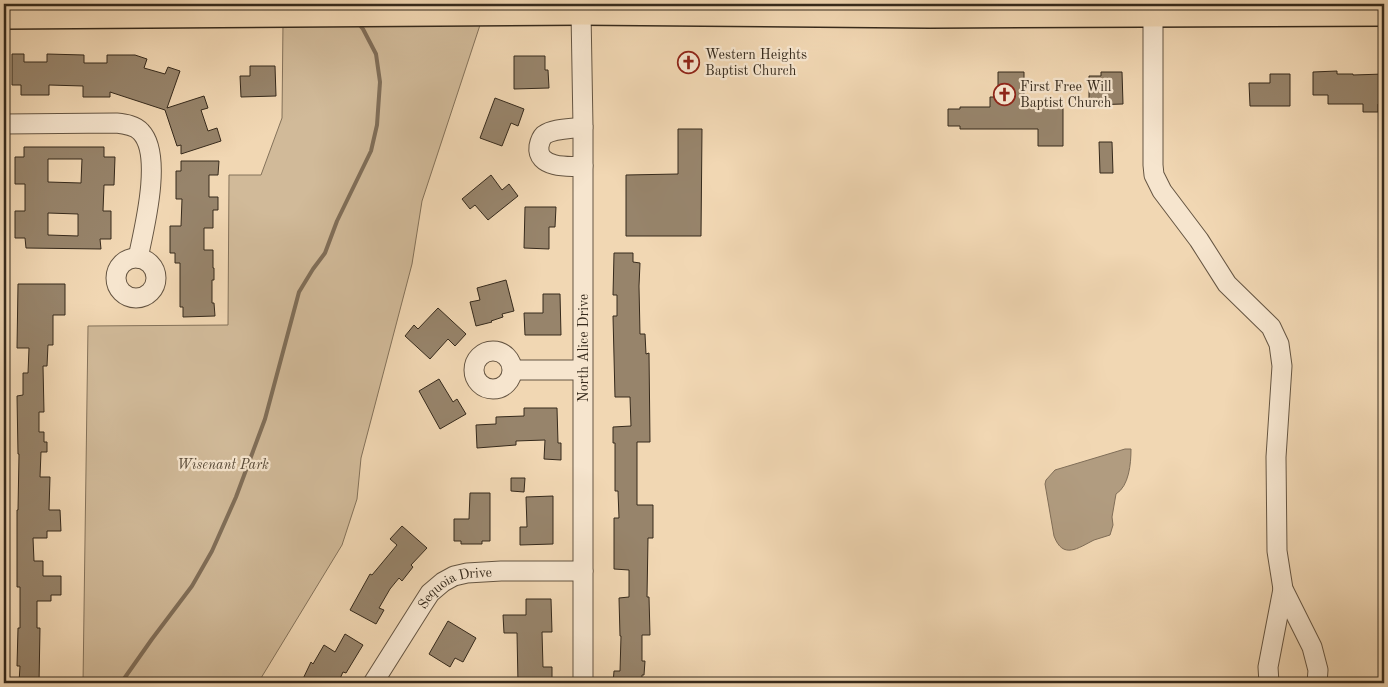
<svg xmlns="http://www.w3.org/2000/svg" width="1388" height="687" viewBox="0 0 1388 687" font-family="'Old Standard TT',serif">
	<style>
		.green { fill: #d1ba99; stroke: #84725a }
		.water { fill: #b19c80; stroke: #806e58 }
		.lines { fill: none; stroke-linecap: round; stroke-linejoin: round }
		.stream { stroke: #806e58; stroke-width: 4 }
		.building { fill: #97846b; stroke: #362a1c; fill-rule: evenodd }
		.minor-casing { stroke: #655542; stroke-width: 21 }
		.major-casing { stroke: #362a1c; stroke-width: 28 }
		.minor { stroke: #f6e5ce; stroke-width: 19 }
		.major { stroke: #f1d7b3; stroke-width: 25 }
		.labels { text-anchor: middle; stroke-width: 4.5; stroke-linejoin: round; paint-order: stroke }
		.poi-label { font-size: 14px; fill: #362a1c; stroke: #f6e5ce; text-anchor: start }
		.street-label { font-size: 14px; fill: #362a1c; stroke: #f6e5ce }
		.park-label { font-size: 14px; font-style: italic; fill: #554735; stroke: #f6e5ce }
	</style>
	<rect width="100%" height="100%" fill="#f1d7b3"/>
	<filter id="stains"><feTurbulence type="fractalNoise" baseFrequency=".004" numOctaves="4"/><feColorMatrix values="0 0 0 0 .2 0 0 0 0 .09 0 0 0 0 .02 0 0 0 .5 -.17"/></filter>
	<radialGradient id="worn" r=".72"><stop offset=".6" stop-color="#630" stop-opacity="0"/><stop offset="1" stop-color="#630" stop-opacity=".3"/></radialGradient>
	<path class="green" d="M283,22H481L422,201L412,264L361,458L357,499L342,545L258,683H83L88,326L228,325L229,175H261L282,118Z"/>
	<path class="water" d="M1125,449H1131C1131,464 1129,486 1116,494L1112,517L1113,525L1110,535C1105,537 1099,538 1094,540C1078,548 1063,560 1054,536L1045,484L1046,480L1055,470Z"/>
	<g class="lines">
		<path class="stream" d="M121,683L152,639L192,586L212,551L236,497L265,419L299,292L313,269L325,253L337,221L371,151L377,125L380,82L376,54L363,29L358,23"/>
	</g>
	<path class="building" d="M12,54H24V62H47V54L84,55V63H107V55H135L147,59L144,68L165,74L168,67L180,71L167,108L204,96L208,108L201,110L208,131L217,128L221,141L181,154V145L177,146L165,110L110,92V97H83V86L49,85V95H21V85H12Z
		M514,56H545V70H548L549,88L514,89Z
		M250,66H275L276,96L241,97L240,76H250Z
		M1337,71V74H1353V75L1384,74V104H1378V112H1363V104H1328V95H1313V72Z
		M998,72H1024V102H1063V146H1038V129H960V126H948V109H960V107H990V97H998Z
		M1101,72H1122L1123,104L1089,105V76H1101Z
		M1270,74H1290V106H1250L1249,83H1270Z
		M495,98L524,109L518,126L511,123L502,146L480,138Z
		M678,129H702L701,236H626V175L678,174Z
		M1099,142H1112L1113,173H1100Z
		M24,147H104V157H115L114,185H104L103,211H111V239H100L101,249L26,248L25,238H15V211H25V184H15V157H24ZM48,159H82L81,183L48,182ZM48,213L78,214V236L48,235Z
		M181,161H219L218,175H209V197H218V210H213V228H204V250H213V268H214V280H212V303H214L215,316L183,317V307H180V263H175V253H170V226H181L182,199H176V171H181Z
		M491,175L502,190L509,184L518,196L488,220L475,205L470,209L462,199Z
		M525,207H556L555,227H549V249L524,248Z
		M614,253H633V262L640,263L639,286L640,334H645L646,354L649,353L650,442H637V505H653V538H648L647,597H649L650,635H642V661H645L644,675H642V683H613L614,671H620L621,636H620L619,598L629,597V570L614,569V518H619L618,491H615V443H613V427L631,426L630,397H615L613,316H617V295H613Z
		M506,280L514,311L502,314L503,317L491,321L492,322L476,326L470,302L480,300L477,288Z
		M18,284H65V315H53V345H48L47,366H43L44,412H39V432H44V442H47V452H41L40,477H50L49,510H60L61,531H47V538H33L34,561H43V576H61V595H51V601H37V628H40L39,683H19L20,666H17L18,628H20V587H17V510H18L19,454H18L17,396L23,395V373H28L29,348H17Z
		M543,294H560L561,335H525L524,313H543Z
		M438,308L466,334L455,346L448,339L430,359L405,336L414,325L418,329Z
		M439,379L453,402L457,399L466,414L440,429L419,391Z
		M524,408H557L558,443H561V460L544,459L545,440L516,441V445L477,448L476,425L496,424V417L524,416Z
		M511,478H525L524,492L511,491Z
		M470,493H490V541H482V544H461V541H454V519H469Z
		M553,496V544L520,545V527H527L526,497Z
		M402,526L427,548L411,565L413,567L402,581L399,578L390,589L379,608L384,610L376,624L350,610L370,574L372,575L397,545L390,539Z
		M526,599H551L552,632H542L543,667H552V682L518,683L517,633H504L503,615H526Z
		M448,621L476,638L463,662L455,658L450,667L429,654Z
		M345,634L363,645L346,673L343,672L338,683H301L311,662L313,664L324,645L335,652Z"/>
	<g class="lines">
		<defs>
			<g id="minor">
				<path d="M1153,4V165L1154,175L1162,191L1199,240L1227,284L1271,327L1279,344L1282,366L1276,457L1277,551L1283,589L1312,647L1318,670L1317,683"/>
				<path d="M581,12L583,127V683"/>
				<path d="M4,124L116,123C125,124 135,125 141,132C163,155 144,229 138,258"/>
				<path d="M583,166C568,167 536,168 539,146C540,141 541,138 544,135C554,128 571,129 583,127"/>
				<circle cx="136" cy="278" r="20"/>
				<circle cx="493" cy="370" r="19"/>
				<path d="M513,370H582"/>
				<path id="s1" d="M373,683L421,607L430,593L443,582L454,576L467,573L501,571H583"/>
				<path d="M1269,683L1268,667L1283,589"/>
			</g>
			<path id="major" d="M4,16L581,12L930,15L1384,13"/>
		</defs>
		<use href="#minor" class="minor-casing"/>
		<use href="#major" class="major-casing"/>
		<use href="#minor" class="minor"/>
		<use href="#major" class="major"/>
	</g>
	<defs>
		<symbol id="church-ring" viewBox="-11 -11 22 22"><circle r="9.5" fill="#f6e5ce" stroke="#8f2418" stroke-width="1.5"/><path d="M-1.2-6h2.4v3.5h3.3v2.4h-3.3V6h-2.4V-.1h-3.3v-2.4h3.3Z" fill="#8f2418"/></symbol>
	</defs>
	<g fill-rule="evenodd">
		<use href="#church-ring" x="676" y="50" width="25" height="25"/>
		<use href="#church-ring" x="992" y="82" width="25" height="25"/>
	</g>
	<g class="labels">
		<g class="poi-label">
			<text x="705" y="59">Western Heights<tspan x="705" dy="16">Baptist Church</tspan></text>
			<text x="1020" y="91">First Free Will<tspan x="1020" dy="16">Baptist Church</tspan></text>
		</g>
		<g class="street-label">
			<text transform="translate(583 348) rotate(-90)" y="5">North Alice Drive</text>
			<text dy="5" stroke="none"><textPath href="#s1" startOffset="132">Sequoia Drive</textPath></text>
		</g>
		<g class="park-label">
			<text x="223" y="469">Wisenant Park</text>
		</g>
	</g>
	<rect width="1388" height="687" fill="none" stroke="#f1d7b3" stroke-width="20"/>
	<rect x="5" y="5" width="1378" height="677" fill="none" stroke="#362a1c" stroke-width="2.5"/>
	<rect x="10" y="10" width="1368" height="667" fill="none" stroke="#362a1c"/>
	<rect width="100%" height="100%" filter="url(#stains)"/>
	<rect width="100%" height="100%" fill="url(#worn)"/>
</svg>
